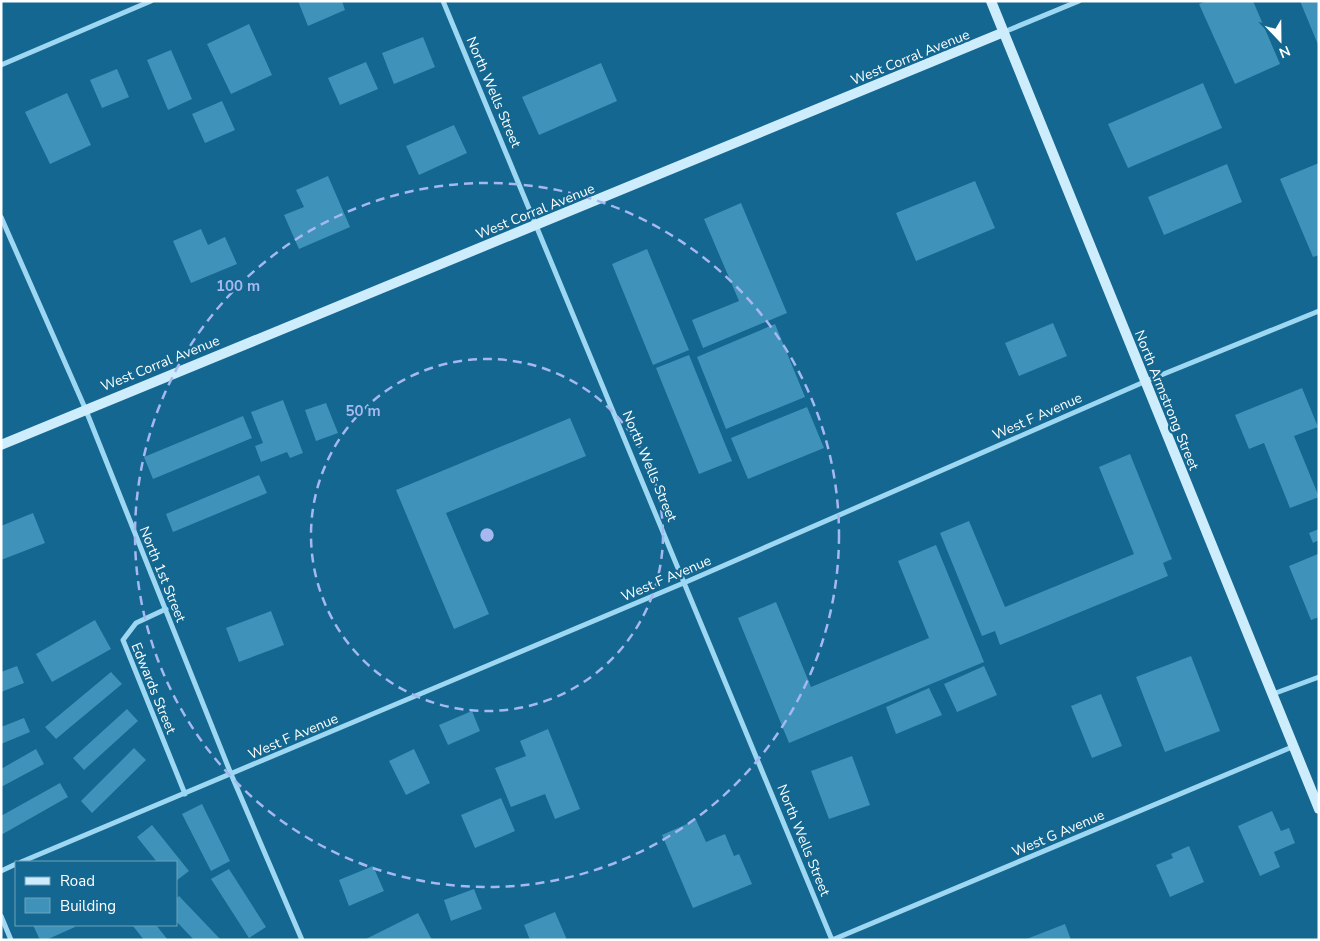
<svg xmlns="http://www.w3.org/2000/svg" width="1320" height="941" viewBox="0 0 1320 941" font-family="'Nunito Sans',sans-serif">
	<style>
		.building { fill: #3f93ba }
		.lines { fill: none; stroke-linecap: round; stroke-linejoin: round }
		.street { stroke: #9ed7f2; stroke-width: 5 }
		.secondary { stroke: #cdecfc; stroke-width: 10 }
		.ring { fill: none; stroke: #a5b8ef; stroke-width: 2.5; stroke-dasharray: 9 6 }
		.labels { text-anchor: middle; stroke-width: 4.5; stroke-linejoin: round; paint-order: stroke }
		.street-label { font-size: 14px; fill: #fff; stroke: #136790 }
		.centre { fill: #a5b8ef; stroke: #136790; stroke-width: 2.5 }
		.ring-label { font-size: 15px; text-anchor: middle; font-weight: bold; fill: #a5b8ef; stroke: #136790; stroke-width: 4.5; stroke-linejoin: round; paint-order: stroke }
	</style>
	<rect width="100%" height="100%" fill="#136790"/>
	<path class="building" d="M298,1H342L345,10L308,26Z
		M1207,1H1253L1280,64L1235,84L1199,4Z
		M1300,1H1319V47Z
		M249,24L272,75L231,94L207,44Z
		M423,37L435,67L394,84L382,53Z
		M171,50L192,99L168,110L147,60Z
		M366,62L378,89L340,105L328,78Z
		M601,63L617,101L539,135L522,97Z
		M117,69L129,97L102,108L90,80Z
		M1203,83L1222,128L1128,168L1108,124Z
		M67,93L91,145L50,164L25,112Z
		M222,101L235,130L205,143L192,114Z
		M454,125L467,153L419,175L406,146Z
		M1319,163V255L1313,257L1280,179Z
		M1227,164L1242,202L1164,235L1148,197Z
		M328,176L350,227L299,249L284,215L304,207L296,190Z
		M975,181L995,228L916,261L896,213Z
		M741,203L787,313L703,348L692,320L739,301L704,219Z
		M201,229L208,245L225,237L237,264L191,283L173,241Z
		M647,249L689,350L653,365L612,264Z
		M1053,323L1067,356L1019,376L1005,343Z
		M775,324L805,397L726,429L697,357Z
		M689,355L732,461L699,474L656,368Z
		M1302,388L1318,427L1294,436L1319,497L1290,508L1264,443L1249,449L1235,415Z
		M283,400L303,453L290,458L287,452L261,462L255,446L263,443L251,412Z
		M326,403L338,433L316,441L305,410Z
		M807,407L824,448L748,479L731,438Z
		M243,416L252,438L153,479L144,457Z
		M570,418L586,456L446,513L489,614L454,629L396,490Z
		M1130,454L1172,559L1163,563L1168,576L1000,645L995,631L982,636L940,533L969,521L1005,607L1134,554L1099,467Z
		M259,475L267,493L173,532L166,514Z
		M33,513L45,543L1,560V526Z
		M1319,529V540L1313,543L1309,533Z
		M936,545L984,662L789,743L738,618L776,602L811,687L929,638L898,561Z
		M1318,554L1319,617L1311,620L1289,566Z
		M271,611L284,645L239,662L226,628Z
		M95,620L111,649L52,682L36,654Z
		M1191,656L1220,731L1165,752L1136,677Z
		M17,666L24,683L1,692V672Z
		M984,666L997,695L957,712L944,684Z
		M111,672L122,684L56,739L45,727Z
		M929,688L942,715L896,734L886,707Z
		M1101,694L1122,746L1092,758L1071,706Z
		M127,709L138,721L84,770L73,758Z
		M472,711L480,731L448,745L439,725Z
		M24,718L30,732L1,744V727Z
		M548,729L580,809L555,819L545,794L511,807L495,768L526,756L520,741Z
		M134,748L146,760L92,813L81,801Z
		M36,749L44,764L1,787V769Z
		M414,749L430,783L406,795L389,761Z
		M852,756L870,805L829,819L811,771Z
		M60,783L68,797L1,835V816Z
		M501,798L515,831L475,848L461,815Z
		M202,804L230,861L211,871L182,814Z
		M1272,811L1281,831L1289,828L1295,843L1274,852L1280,867L1260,876L1238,826Z
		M696,820L706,842L725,834L734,856L739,854L752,884L693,908L662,835Z
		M152,825L189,871L176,881V862H157L137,837Z
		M1189,846L1204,882L1170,897L1156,865L1173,858L1171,854Z
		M373,866L384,891L349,906L339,880Z
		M229,869L266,927L249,938L211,879Z
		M474,889L482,909L451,921L444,900Z
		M179,896L221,940H194L176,921V899Z
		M555,912L567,940H530L524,925Z
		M418,913L432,940H364Z
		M1065,924L1071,940H1024Z
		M33,925H74L75,927L46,940H40Z
		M135,925H156L168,940H144L133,926Z"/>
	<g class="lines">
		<path class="street" d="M443,1L832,940L1292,747
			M1004,32L1079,1
			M1,65L151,1
			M1,217L85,408L231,774L302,940
			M166,609L136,623L123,640L185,794
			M1273,694L1319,677
			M21,862L686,582L1144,382L1319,311
			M1,871L16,864
			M1,916L11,940"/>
		<path class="secondary" d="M991,1L1319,809
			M1,445L1004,32"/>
	</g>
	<g class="ring">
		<circle cx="487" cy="535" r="176"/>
		<circle cx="487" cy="535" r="352"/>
	</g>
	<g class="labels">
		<g class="street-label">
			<text transform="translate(910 57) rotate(-22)" y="5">West Corral Avenue</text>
			<text transform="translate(494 92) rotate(67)" y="5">North Wells Street</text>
			<text transform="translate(535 211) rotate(-22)" y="5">West Corral Avenue</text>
			<text transform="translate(160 363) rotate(-22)" y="5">West Corral Avenue</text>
			<text transform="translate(1167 400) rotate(68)" y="5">North Armstrong Street</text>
			<text transform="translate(1037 416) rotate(-24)" y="5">West F Avenue</text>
			<text transform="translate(650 466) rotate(67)" y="5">North Wells Street</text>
			<text transform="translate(163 574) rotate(68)" y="5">North 1st Street</text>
			<text transform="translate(666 578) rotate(-23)" y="5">West F Avenue</text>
			<text transform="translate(154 688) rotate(68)" y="5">Edwards Street</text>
			<text transform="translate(293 736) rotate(-23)" y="5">West F Avenue</text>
			<text transform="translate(1058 833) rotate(-23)" y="5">West G Avenue</text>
			<text transform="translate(804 840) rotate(68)" y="5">North Wells Street</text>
		</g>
	</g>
	<circle cx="487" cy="535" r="8" class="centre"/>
	<g class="ring-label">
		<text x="238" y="291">100 m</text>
		<text x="363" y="416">50 m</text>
	</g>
	<rect width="1320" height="941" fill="none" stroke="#ffffff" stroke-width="5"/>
	<rect x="15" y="861" width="162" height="65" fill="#136790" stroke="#71a4bc"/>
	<rect x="25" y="877" width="25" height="8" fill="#cdecfc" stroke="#71a4bc"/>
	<text x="60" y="886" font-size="15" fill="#ffffff">Road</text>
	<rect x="25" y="898" width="25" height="15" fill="#3f93ba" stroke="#71a4bc"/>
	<text x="60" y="911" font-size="15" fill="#ffffff">Building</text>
	<g transform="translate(1280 40) rotate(158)" stroke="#136790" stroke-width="4" paint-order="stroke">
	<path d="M0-4L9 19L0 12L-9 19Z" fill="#ffffff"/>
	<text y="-8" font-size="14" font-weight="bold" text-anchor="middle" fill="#ffffff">N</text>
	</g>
</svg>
